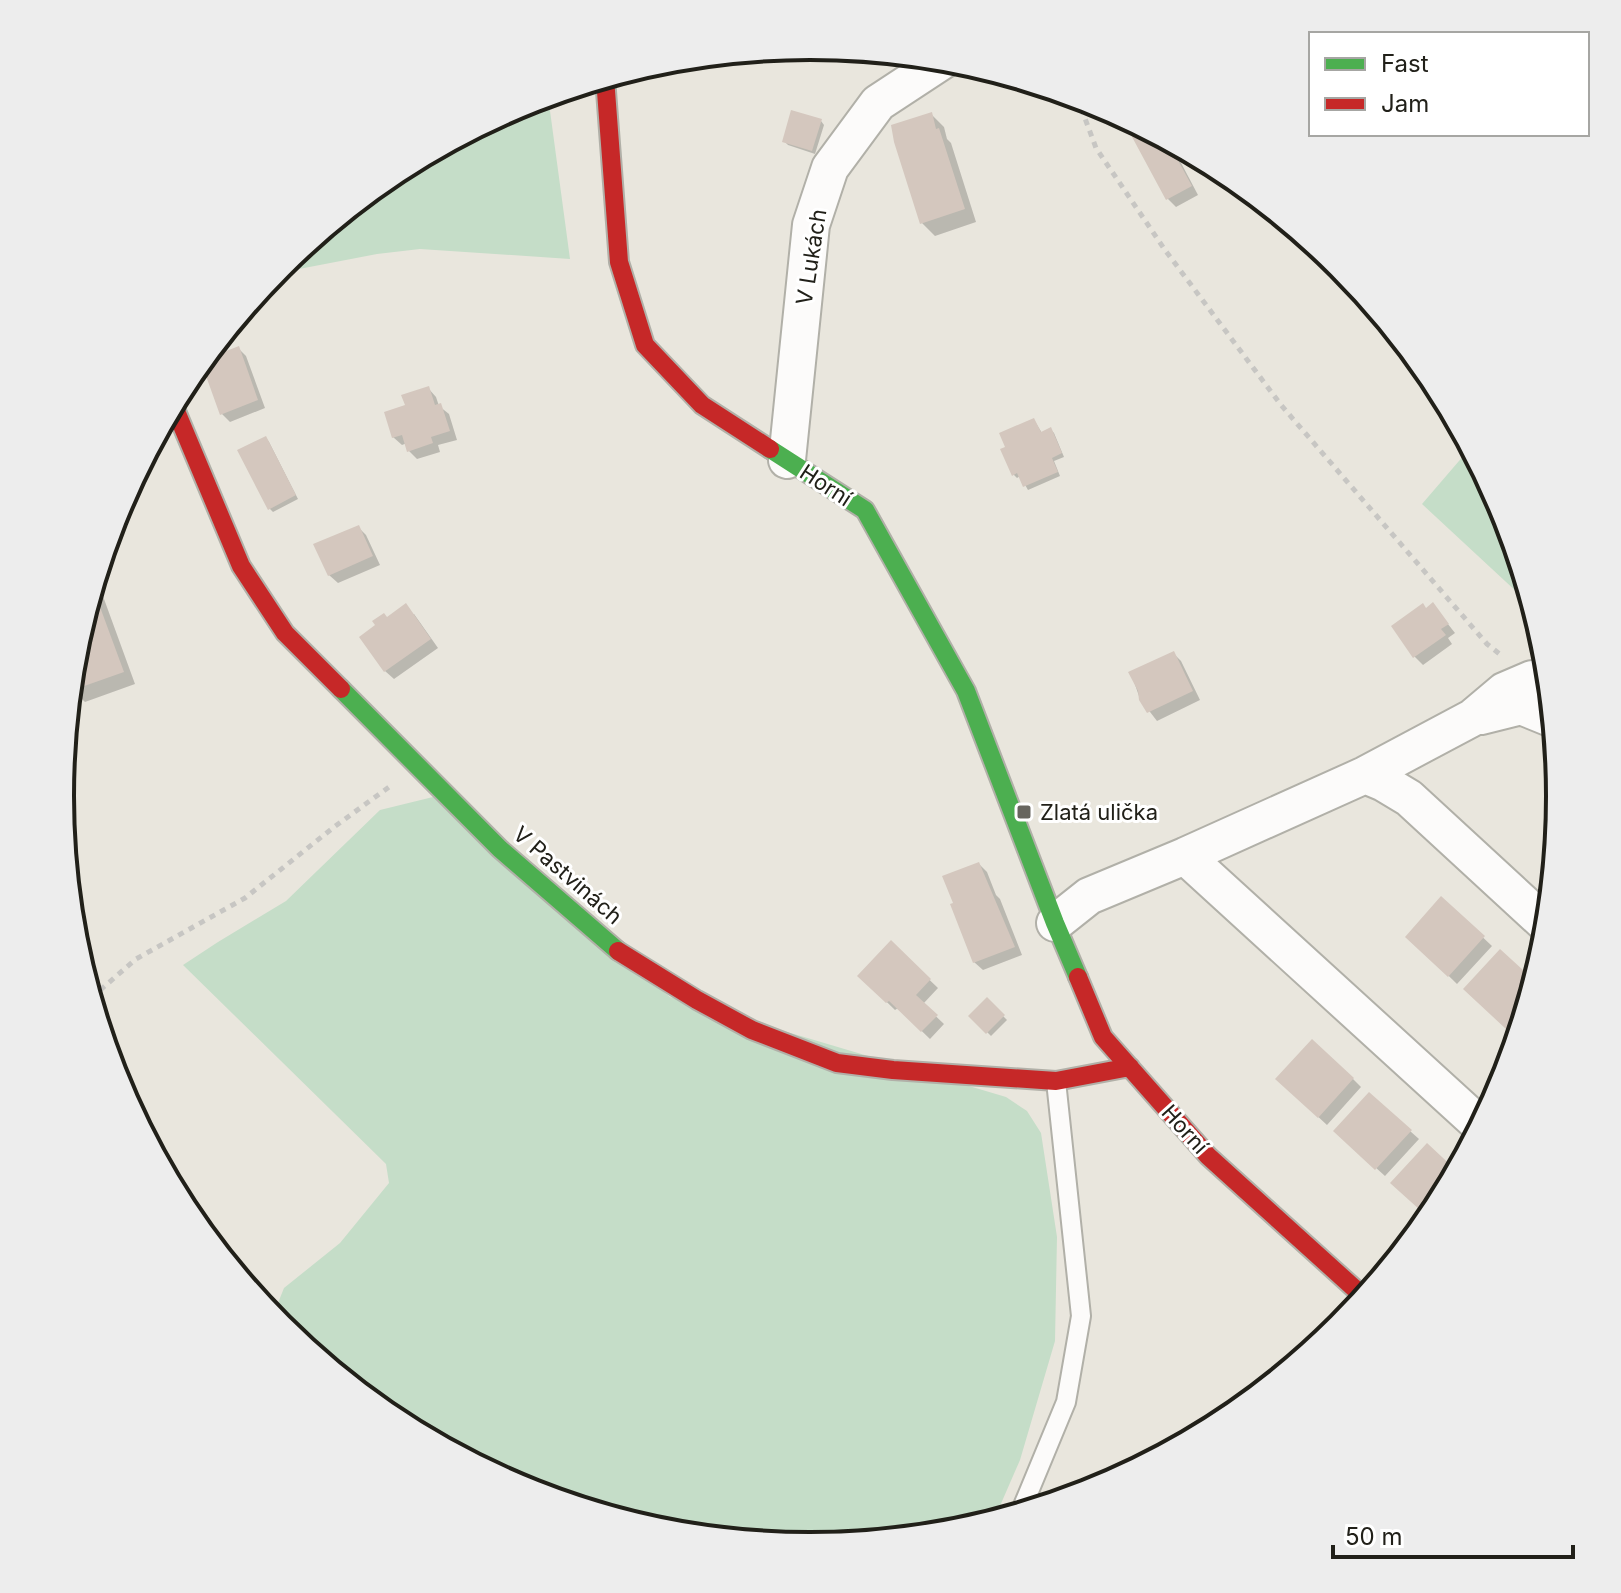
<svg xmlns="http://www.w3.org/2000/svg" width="1621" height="1593" viewBox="0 0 1621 1593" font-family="Inter,sans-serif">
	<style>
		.green { fill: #c5ddc8 }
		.shadow { fill: #0003 }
		.building { fill: #d4c7be }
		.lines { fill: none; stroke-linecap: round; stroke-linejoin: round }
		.lane-casing { stroke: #b1b0a8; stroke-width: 22 }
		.street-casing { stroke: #b1b0a8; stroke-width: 40 }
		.fast-casing { stroke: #b1b0a8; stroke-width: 22 }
		.jam-casing { stroke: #b1b0a8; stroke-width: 22 }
		.path { stroke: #c7c6c3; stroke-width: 5; stroke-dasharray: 6 6; stroke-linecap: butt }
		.lane { stroke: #fcfbfa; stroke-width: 18 }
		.street { stroke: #fcfbfa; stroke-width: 36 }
		.fast { stroke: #4caf50; stroke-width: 18 }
		.jam { stroke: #c62828; stroke-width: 18 }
		.poi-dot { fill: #67655e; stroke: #fff; stroke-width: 3 }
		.labels { text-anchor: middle; stroke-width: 6; stroke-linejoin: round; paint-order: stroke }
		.street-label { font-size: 22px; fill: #212019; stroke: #fff }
		.poi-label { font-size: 22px; fill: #212019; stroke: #fff; text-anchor: start }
		.rim { fill: none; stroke: #212019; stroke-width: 4 }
	</style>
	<rect width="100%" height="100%" fill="#e9e6dd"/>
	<path class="green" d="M548,96L570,259L420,249L377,254L273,274L280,265L394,172L524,103Z
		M1471,447L1504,510L1534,608L1422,504Z
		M433,797L670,997L1006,1097L1027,1111L1041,1133L1057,1237L1055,1341L1020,1460L993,1522L956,1533L810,1547L664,1532L523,1490L393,1420L280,1327L272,1318L284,1288L340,1243L389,1183L386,1164L183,965L218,942L286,901L380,810Z"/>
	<path class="shadow" d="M721,55L722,63L696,64L695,66H689L681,59Z
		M931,114L944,127L947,139L951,143L976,222L935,236L922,223Z
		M821,121L824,125L815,154L788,145L784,141Z
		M1147,129L1170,142L1198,195L1176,207L1168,199L1134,136Z
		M1342,266L1362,291L1357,287L1354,290L1336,275Z
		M238,348L246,356L265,408L230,422L222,414Z
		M428,388L436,397L439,406L449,414L457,440L438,445L440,452L417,459L409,451L407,443L402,445L393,437L407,407Z
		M1034,420L1042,433L1050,429L1054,433L1064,457L1054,461L1060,476L1028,490L1020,476L1017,478L1013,474Z
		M266,438L269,442L298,499L273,512L269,508Z
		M358,527L366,535L380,565L338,583L329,575Z
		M95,583L100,588L135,684L85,702L73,690L71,685L75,650Z
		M1433,605L1455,633L1448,638L1452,644L1423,665L1415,657L1393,626Z
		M414,614L438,648L394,679L385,671L378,625L387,619Z
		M1173,653L1181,661L1200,700L1157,721L1140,699L1131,673Z
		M979,864L987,872L996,895L1000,899L1022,955L983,970L974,962Z
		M1442,899L1492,946L1457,984L1408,936Z
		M891,943L938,988L923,1004L944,1024L930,1039L898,1008L895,1010L860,976Z
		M1500,952L1534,983L1520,1031L1515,1036L1474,998Z
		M987,1000L1007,1020L991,1036L971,1016Z
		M1353,1079L1361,1087L1327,1125L1286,1087Z
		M1410,1131L1419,1139L1385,1176L1344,1139Z
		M1427,1146L1456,1173L1431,1218L1401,1191Z"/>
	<path class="building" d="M791,110L822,119L812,151L782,142Z
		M932,112L936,129L939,128L965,209L920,224L894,142L891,125Z
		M1145,128L1167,140L1192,186L1166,200L1131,135Z
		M1333,259L1342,266L1360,289L1359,290L1348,280L1345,283L1326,267Z
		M239,346L258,400L220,415L201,362L203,360Z
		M429,386L435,405L441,403L450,431L431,437L433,443L407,452L402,435L392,438L384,412L405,405L401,395Z
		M1034,418L1041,432L1051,427L1062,453L1052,458L1058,472L1023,487L1017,473L1012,476L1000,449L1005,447L999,433Z
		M266,436L296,495L268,510L237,450Z
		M359,525L373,556L328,576L313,544Z
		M93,588L124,672L70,691L75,650Z
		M1433,602L1449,624L1441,629L1446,635L1413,658L1391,626L1423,603L1426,608Z
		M406,603L431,639L384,672L359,637L375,625L372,621L384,613L387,617Z
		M1174,651L1193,691L1147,713L1139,700L1138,691L1128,672Z
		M979,862L1015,947L973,963L950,904L953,903L942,876Z
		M1441,896L1485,936L1448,977L1405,937Z
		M891,940L931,979L916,995L938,1015L921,1032L889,1001L886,1003L857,976Z
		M1500,949L1535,981L1527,1006L1506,1029L1463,989Z
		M987,997L1005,1015L986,1034L968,1016Z
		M1312,1039L1354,1078L1318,1118L1275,1079Z
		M1369,1092L1412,1130L1375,1170L1333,1131Z
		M1427,1143L1457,1171L1430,1219L1390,1183Z"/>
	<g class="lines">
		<defs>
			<path id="lane" d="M1020,1513L1066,1402L1081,1316L1056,1081"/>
			<path id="street" d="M787,460L811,225L830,168L878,103L945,59
				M1481,716L1521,706L1553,719
				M1365,775L1384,783L1409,798L1548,926
				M1185,856L1481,1126
				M1055,923L1089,896L1185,856L1365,775L1472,718L1504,691L1532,679"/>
			<path id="fast" d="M770,449L865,510L966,691L1055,923L1078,977
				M341,689L500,849L618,951"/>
			<path id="jam" d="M605,78L619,262L645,345L702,405L770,449
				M173,404L241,566L285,633L341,689
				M618,951L697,1000L752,1030L837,1063L893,1070L1056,1081L1130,1067
				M1078,977L1103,1037L1208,1156L1365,1298"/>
		</defs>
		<use href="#lane" class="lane-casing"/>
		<use href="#street" class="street-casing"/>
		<use href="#fast" class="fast-casing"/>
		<use href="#jam" class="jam-casing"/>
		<path class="path" d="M1077,97L1096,148L1165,250L1281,405L1487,644L1502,656
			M91,998L136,959L245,898L334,827L389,787"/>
		<use href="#lane" class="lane"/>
		<use href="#street" class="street"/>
		<use href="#fast" class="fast"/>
		<use href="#jam" class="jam"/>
	</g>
	<rect class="poi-dot" x="1016" y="804" width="16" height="16" rx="4"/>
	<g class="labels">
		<g class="street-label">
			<text transform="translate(811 257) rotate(-81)" y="8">V Lukách</text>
			<text transform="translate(826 485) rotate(33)" y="8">Horní</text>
			<text transform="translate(568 875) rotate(41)" y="8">V Pastvinách</text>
			<text transform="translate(1185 1129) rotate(48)" y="8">Horní</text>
		</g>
		<g class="poi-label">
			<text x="1040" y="820">Zlatá ulička</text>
		</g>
	</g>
	<path d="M0 0H1621V1593H0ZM74 796a736 736 0 1 1 1472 0a736 736 0 1 1-1472 0Z" fill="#ededed" fill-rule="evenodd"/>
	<path class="rim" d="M74 796a736 736 0 1 1 1472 0a736 736 0 1 1-1472 0Z"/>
	<rect x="1309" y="32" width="280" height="104" fill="#ffffff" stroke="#a6a6a3" stroke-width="2"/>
	<rect x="1325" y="58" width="40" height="12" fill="#4caf50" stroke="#a6a6a3" stroke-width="2"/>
	<text x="1381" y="72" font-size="24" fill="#212019">Fast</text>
	<rect x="1325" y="98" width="40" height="12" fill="#c62828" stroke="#a6a6a3" stroke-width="2"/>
	<text x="1381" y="112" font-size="24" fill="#212019">Jam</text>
	<path d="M1333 1545v12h240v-12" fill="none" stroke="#212019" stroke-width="4"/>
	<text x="1345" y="1545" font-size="24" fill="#212019" stroke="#ffffff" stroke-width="6" paint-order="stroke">50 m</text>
</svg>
